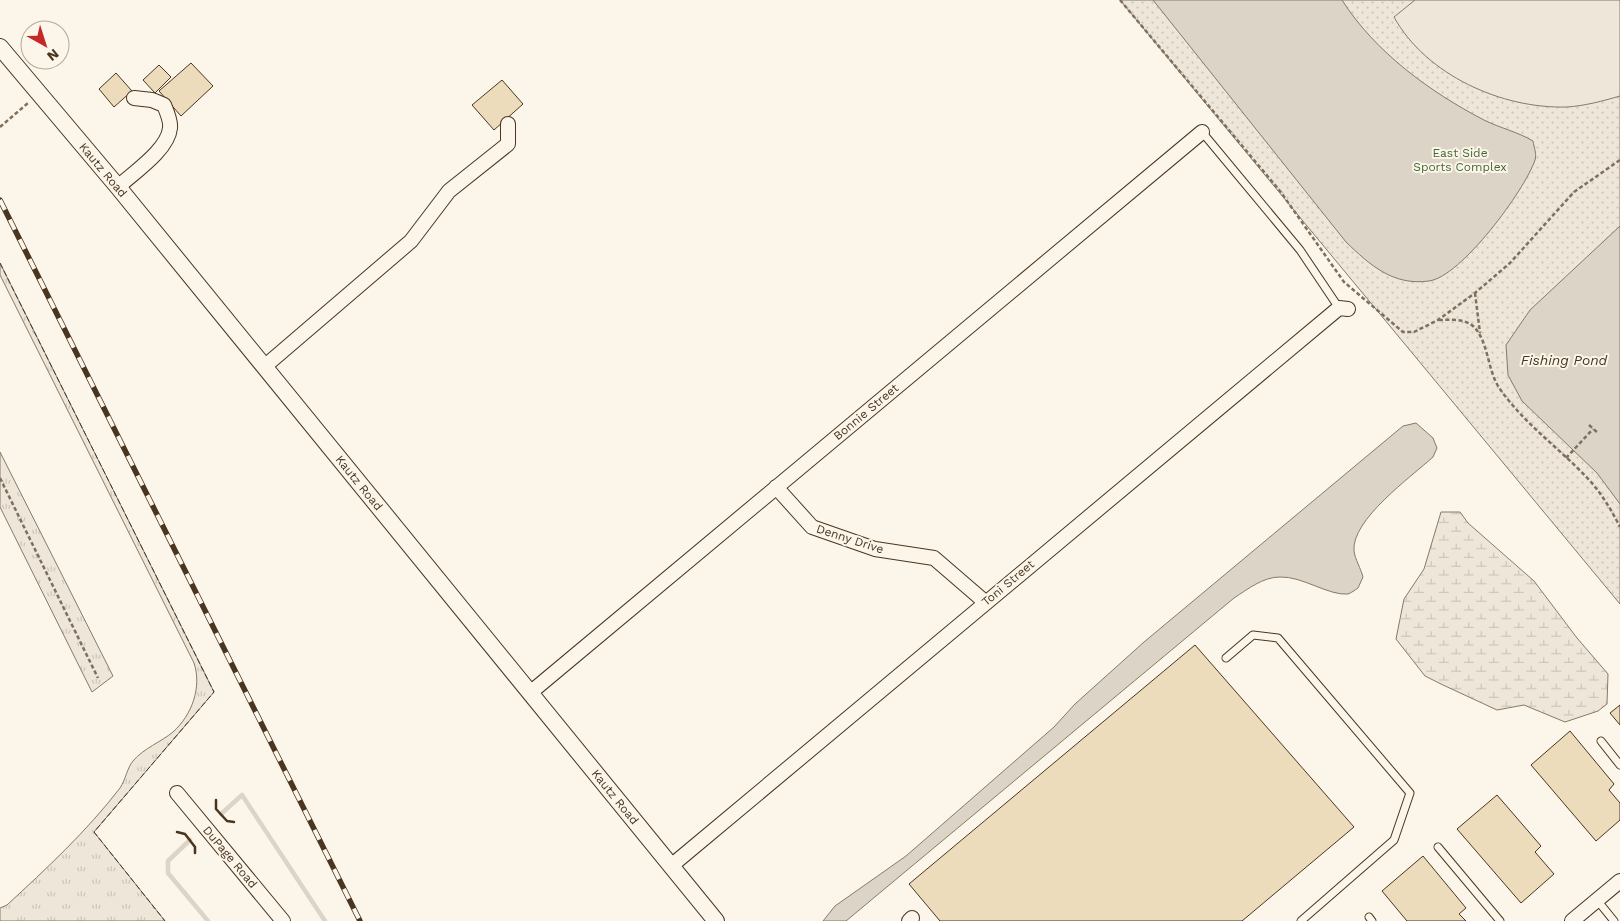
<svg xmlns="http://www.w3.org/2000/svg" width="1620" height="921" viewBox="0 0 1620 921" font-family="'Work Sans',sans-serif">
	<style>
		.grass { fill: url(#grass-tufts); stroke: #887966 }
		.wetland { fill: url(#wetland-marsh); stroke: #887966 }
		.park { fill: url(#park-dots); stroke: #887966 }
		.pitch { fill: #ede6d9; stroke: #887966 }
		.water { fill: #dcd4c6; stroke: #887966 }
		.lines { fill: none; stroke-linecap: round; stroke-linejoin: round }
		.stream { stroke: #dcd4c6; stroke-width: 4.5 }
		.building { fill: #ecdcbc; stroke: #4a3520 }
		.service-casing { stroke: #4a3520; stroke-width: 9 }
		.minor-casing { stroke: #4a3520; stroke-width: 16 }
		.tertiary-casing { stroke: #4a3520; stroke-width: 18 }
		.path { stroke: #7f6f5c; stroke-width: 2.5; stroke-dasharray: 4 2.5; stroke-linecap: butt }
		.service { stroke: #fbf6e9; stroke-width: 7 }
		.minor { stroke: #fbf6e9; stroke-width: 14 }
		.tertiary { stroke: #fbf6e9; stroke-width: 16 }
		.rail-casing { stroke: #4a3520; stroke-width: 5.5 }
		.rail { stroke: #fbf6e9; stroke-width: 4; stroke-dasharray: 11; stroke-linecap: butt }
		.fence { stroke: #4a3520; stroke-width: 1; stroke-dasharray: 6 2.5; stroke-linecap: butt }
		.wall { stroke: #4a3520; stroke-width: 2.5 }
		.labels { text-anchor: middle; stroke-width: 4; stroke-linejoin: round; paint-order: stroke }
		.park-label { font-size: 12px; fill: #436837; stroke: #fbf6e9 }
		.street-label { font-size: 12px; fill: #4a3520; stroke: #fbf6e9 }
		.water-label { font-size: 14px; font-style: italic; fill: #4a3520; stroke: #fbf6e9 }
	</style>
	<defs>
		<pattern id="grass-tufts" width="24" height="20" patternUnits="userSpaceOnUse" patternTransform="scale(1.25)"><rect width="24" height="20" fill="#ede6d9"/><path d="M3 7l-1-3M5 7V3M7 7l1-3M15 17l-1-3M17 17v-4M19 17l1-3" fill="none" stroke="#cdc6ba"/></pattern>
		<pattern id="wetland-marsh" width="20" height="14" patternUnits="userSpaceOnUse" patternTransform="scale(1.25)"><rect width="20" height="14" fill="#ede6d9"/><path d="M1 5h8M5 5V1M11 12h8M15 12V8" fill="none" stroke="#cdc6ba"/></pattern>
		<pattern id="park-dots" width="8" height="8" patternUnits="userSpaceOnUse" patternTransform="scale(1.25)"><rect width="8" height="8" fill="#ede6d9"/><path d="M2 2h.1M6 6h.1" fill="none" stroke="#cdc6ba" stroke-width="1.8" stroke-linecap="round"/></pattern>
	</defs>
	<rect width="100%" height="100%" fill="#fbf6e9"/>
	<path class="grass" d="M0,263L214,692L94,832L165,921H0V908L7,905C46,869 87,831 120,788C126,779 127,768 133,761C144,748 161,742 173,732C192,715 202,687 194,663L0,275Z
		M0,452L113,676L92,692L0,507Z"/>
	<path class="wetland" d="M1441,512H1460L1468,523L1534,581L1577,638L1608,674L1607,704L1598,711L1565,722L1524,705L1497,710L1443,685L1425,676L1396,639L1404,599L1424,569Z"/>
	<path class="park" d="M1120,0H1620V604Z"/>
	<path class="pitch" d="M1415,0H1620V96C1603,101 1584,106 1567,107C1502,109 1426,75 1394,17Z"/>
	<path class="water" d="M1153,0H1342C1375,52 1430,92 1484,120C1500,128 1518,132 1533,141C1534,147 1537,155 1535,160C1525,190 1461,277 1429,281C1393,286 1370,265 1346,242Z
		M1620,226V504L1597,473L1522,401L1508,375L1506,345L1530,310Z
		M1416,423L1433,438L1437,448L1433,457C1411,477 1351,520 1354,551C1355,559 1361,569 1363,577L1358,588C1355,590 1351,593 1348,594C1329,596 1302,576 1280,577C1263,577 1248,589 1234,598L846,921H823L835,906L906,856L1054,727L1075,704L1144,642L1403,426Z"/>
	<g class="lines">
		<path class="stream" d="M221,814L242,795L325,921
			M190,840L168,861V873L208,921"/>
	</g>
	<path class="building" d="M191,63L213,86L181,116L159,91Z
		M159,65L171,77L155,93L143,80Z
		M116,73L132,91L114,107L99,89Z
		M502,80L523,104L494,130L472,105Z
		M1195,645L1354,827L1242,921H940L909,884Z
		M1620,705V725L1610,713Z
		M1570,731L1614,784L1609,790L1620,803V820L1596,841L1531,765Z
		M1497,795L1541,846L1535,852L1554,874L1521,903L1457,829Z
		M1423,856L1466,908L1459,914L1466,921H1407L1382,891Z"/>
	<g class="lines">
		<defs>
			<path id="service" d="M1202,132L1300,250L1339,308
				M1226,658L1253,635L1278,638L1410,793L1394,840L1301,921
				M1601,741L1620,765
				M1438,847L1500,921
				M1597,900L1614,921
				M1369,917L1372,921"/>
			<path id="minor" d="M118,187C133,173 168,150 170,128C171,121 167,112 164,105L152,100L134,98
				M264,367L411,241L449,191L508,144V124
				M776,487L812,527L875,549L934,558L985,602
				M530,693L1202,132
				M177,793L283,921
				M671,866L1339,308L1348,309
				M909,921L912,918
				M1572,921L1620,881"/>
			<path id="tertiary" d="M0,47L118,187L716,921"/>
		</defs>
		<use href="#service" class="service-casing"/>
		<use href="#minor" class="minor-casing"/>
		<use href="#tertiary" class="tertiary-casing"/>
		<path class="path" d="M1120,0L1280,191L1344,282L1403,332H1414L1438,320L1475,293L1510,263L1574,192L1620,160
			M0,127L28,103
			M1475,293L1480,333
			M1439,320C1450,320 1463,318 1473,326C1489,341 1487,371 1500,389C1525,425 1562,450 1591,482C1603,496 1612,511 1620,527
			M1589,425L1598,433
			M1566,458L1593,429
			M0,478L98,678"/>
		<use href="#service" class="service"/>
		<use href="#minor" class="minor"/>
		<use href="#tertiary" class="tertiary"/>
		<defs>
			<path id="rail" d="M0,200L360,921"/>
		</defs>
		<use href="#rail" class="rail-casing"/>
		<use href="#rail" class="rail"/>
		<path class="fence" d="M0,263L214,692L94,832L165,921"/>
		<path class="wall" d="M216,800V809L227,821L234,822
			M177,832L185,834L195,847V853"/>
	</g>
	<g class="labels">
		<g class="park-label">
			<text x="1460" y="157">East Side<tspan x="1460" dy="14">Sports Complex</tspan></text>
		</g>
		<g class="street-label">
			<text transform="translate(103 170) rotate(50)" y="4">Kautz Road</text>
			<text transform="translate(866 412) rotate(-40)" y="4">Bonnie Street</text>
			<text transform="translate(359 483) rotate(51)" y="4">Kautz Road</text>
			<text transform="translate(850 539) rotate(18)" y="4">Denny Drive</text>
			<text transform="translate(1008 583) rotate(-40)" y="4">Toni Street</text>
			<text transform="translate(615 797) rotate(51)" y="4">Kautz Road</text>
			<text transform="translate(230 857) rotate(50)" y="4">DuPage Road</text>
		</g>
		<g class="water-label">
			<text x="1564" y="365">Fishing Pond</text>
		</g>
	</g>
	<g transform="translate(45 45) rotate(141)"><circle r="24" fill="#fbf6e9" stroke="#b4a999"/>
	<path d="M0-4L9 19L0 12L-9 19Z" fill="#c62828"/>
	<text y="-8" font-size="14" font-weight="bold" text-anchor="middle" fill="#4a3520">N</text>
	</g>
</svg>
